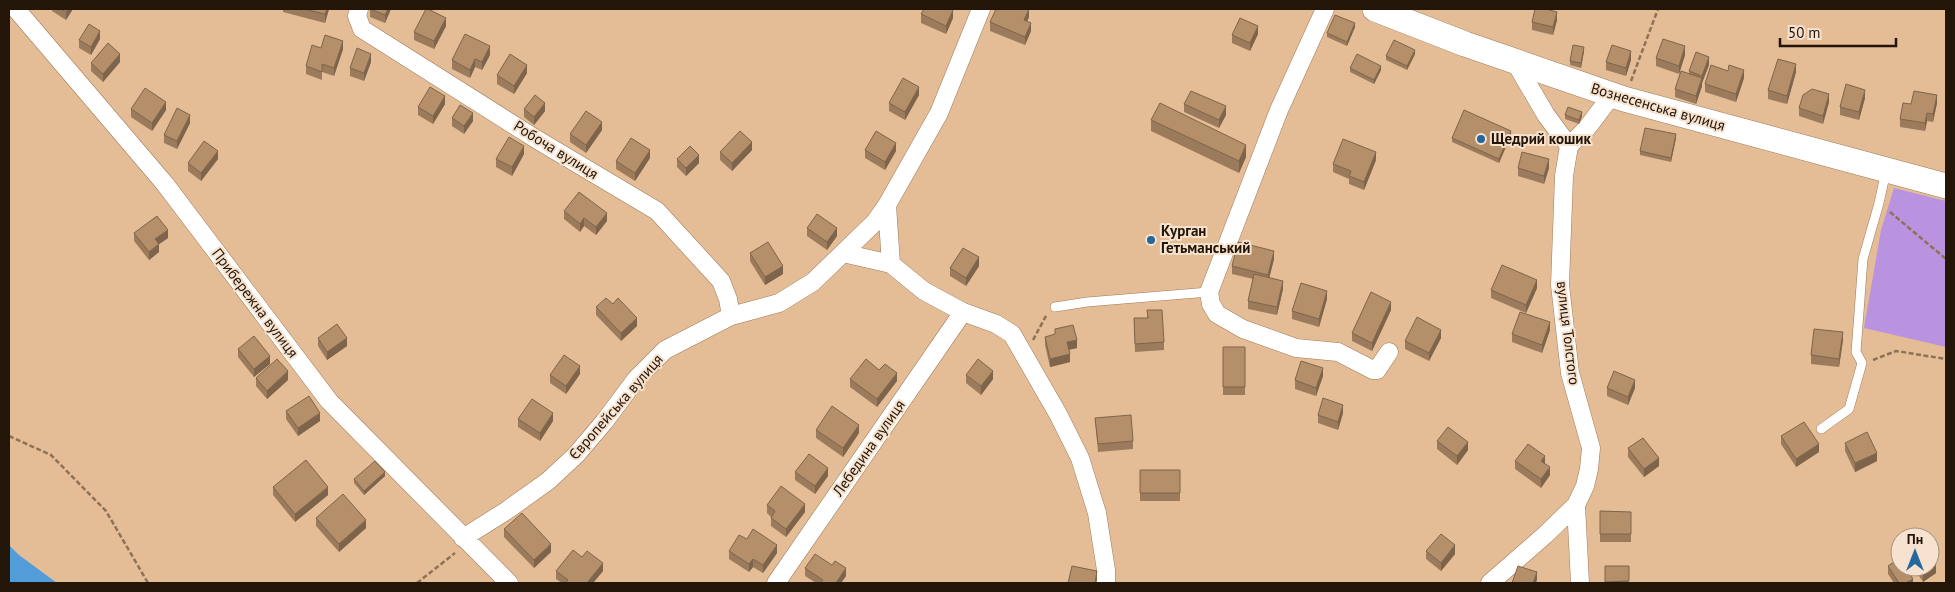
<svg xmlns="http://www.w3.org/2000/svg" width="1955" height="592" viewBox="0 0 1955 592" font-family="'PT Sans',sans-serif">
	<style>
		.green { fill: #b993e0 }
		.water { fill: #539cda }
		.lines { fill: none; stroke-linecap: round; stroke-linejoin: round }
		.lane-casing { stroke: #9f7b57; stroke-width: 10 }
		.street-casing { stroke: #9f7b57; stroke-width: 19 }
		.secondary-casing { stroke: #9f7b57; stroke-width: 26 }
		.path { stroke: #8e7257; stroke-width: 2.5; stroke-dasharray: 5 2.5; stroke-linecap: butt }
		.lane { stroke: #fff; stroke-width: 9 }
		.street { stroke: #fff; stroke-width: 18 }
		.secondary { stroke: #fff; stroke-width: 25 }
		.wall { fill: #9b7b5b }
		.shaded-wall { fill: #7e644a }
		.building { fill: #b48f6a; stroke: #7e644a }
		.poi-dot { fill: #24689d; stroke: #f6e2ce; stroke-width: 2 }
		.labels { text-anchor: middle; stroke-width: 4; stroke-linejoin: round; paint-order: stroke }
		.street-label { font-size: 15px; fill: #231507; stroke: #f6e2ce }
		.poi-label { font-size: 15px; font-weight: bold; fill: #231507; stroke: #f6e2ce; text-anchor: start }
	</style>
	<rect width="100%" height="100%" fill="#e4bd97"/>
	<path class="green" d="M1894,188L1946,201V347L1864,328L1881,230Z"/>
	<path class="water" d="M9,545L19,555L57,583H9Z"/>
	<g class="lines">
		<defs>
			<path id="lane" d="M1055,307L1087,302L1209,292
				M1821,429L1849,409L1862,363L1856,352L1863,259L1879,203L1886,171"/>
			<path id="street" d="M16,9L165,184L329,401L509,583
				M359,9L357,16L362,29L536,139L657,211L721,281L728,299L731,316
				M1325,9L1279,110L1209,292L1211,304L1217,314L1243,329L1296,348L1338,352L1373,370H1377L1389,352
				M1515,62L1546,115L1569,146
				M887,205L891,264
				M843,253L891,264L924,291L963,312L996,324L1012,334L1058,414L1080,458L1097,513L1106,570V583
				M463,538L506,511L548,481L576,455L604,422L637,378L665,350L731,316L779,303L813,282L875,222L887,205L939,113L981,9
				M776,583L963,312
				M1490,583L1545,535L1576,505
				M1580,583L1576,505L1585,486L1589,469L1591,448L1570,373L1560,285L1564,176L1569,146L1587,128L1612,95"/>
			<path id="secondary" d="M1375,9L1465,44L1624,99L1946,186"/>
		</defs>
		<use href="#lane" class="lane-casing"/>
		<use href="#street" class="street-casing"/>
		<use href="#secondary" class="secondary-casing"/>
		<path class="path" d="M1631,81L1658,9
			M1890,212L1946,259
			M1033,340L1047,314
			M1873,360L1896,351L1946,359
			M9,436L51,455L106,511L148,583
			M417,583L455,553"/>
		<use href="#lane" class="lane"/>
		<use href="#street" class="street"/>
		<use href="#secondary" class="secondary"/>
	</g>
	<path class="wall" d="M52,9H73L66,20L52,11Z
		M283,9H329L325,23L283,12Z
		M370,9H391L385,23L370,17Z
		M921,14L953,18L946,34L921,23Z
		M1029,17L1027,21L1031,31L1025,45L990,31V22Z
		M1557,20L1553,35L1532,30V22Z
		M446,26L434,49L414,40V32Z
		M1355,27L1347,46L1327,37V33Z
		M1258,34L1250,51L1232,43V35Z
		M100,39L91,55L79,48V40Z
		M321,48L343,49L334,76L322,72V80L306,74V66Z
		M1584,51L1581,68L1570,65V61Z
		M1415,54L1407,70L1386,60V56Z
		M490,55L482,70L475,67L470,78L452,69V60Z
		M1685,55L1679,74L1656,66V58Z
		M1631,60L1626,76L1606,70V62Z
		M120,62L103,82L91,71V63Z
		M371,62L364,81L350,76V68Z
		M1709,65L1702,83V86L1696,104L1675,97V89L1689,73V71Z
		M1350,68L1381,70L1374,84L1350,72Z
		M1796,72L1787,104L1768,99V90Z
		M527,73L514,94L497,84V75Z
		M1744,78L1736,102L1705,92V84Z
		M919,95L905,120L889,111V103Z
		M1865,98L1859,120L1840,115V107Z
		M1829,102L1823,124L1799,116V108Z
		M1937,103L1933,122L1927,121L1925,131L1900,127V119L1911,104Z
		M445,104L433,124L418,115V107Z
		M1184,104L1226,115L1219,128L1184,112Z
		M131,109L166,110L152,131L131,117Z
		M524,109L545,111L534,125L524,117Z
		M1565,115L1582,116L1579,124L1565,119Z
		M452,118L473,121L464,134L452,126Z
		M1151,120L1246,157L1239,173L1151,131Z
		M190,123L177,149L164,143V135Z
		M602,130L586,153L570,142V134Z
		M1511,135L1499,163L1452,142V138Z
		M1676,138L1671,162L1640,155V151Z
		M752,150L732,171L720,160V152Z
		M865,150L896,151L885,170L865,158Z
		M524,154L512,176L496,167V159Z
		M650,158L635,181L616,169V161Z
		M218,159L201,181L188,171V163Z
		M677,159L699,163L686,176L677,167Z
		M1376,160L1364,190L1349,184V179L1333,172V164Z
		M1518,168H1549L1544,184L1518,176Z
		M564,211L607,221L596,235L584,226L580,232L564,219Z
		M807,228L837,236L827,250L807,236Z
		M134,233L168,238L159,244V252L149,260L134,241Z
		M750,253L783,274L765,285L750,261Z
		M1274,259L1269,278L1283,289L1277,315L1248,309V301L1253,279L1232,274V266Z
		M979,266L966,286L950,276V268Z
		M1537,288L1526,313L1491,298V290Z
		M1327,299L1319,327L1292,319V311Z
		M596,307L637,326L621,341L596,315Z
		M1147,310L1164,342V350L1135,352L1134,318H1147Z
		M1391,310L1372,351L1352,341V333Z
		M1550,330L1542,353L1512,342V334Z
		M1045,337L1077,348L1069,350L1070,362L1050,367L1045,345Z
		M318,338L347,346L327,360L318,346Z
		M1441,338L1429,361L1405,349V341Z
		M1843,340L1839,367L1811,364V355Z
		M1223,347H1245V395H1223Z
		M238,349L270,364L254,377L238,357Z
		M879,370L897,381L877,407L850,387V379Z
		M580,374L566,394L550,383V375Z
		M966,375L993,379L981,395L966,383Z
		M1323,376L1316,396L1295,389V380Z
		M256,378L288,380L267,399L256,386Z
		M1607,388H1635L1628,405L1607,396Z
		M286,411L320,421L298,436L286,419Z
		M1343,413L1338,430L1318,423V415Z
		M1095,418L1133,441V449L1098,452Z
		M518,419L553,421L540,441L518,427Z
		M816,430L859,433L843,457L816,438Z
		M1781,436L1819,452L1796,467L1781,444Z
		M1437,441L1468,450L1457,465L1437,449Z
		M1845,443L1877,461L1855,472L1845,451Z
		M1628,448L1659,466L1644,477L1628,457Z
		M1515,461L1545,464L1550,475L1541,488L1515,469Z
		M1140,470H1180V501H1140Z
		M795,472L828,476L815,494L795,480Z
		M385,476L364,495L354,483V479Z
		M273,487L328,495L295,522L273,495Z
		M767,505L805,512L786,537L771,526V517L767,513Z
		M1600,511L1631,512V542H1600Z
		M316,518L366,528L339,552L316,526Z
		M504,529L551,552L534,568L504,537Z
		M747,539L777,553L763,573L753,567L749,572L729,559V551Z
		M1426,551L1455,554L1441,571L1426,559Z
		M832,565L846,576L841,583H816L805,576V568Z
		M1605,566H1629V583H1605Z
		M1888,566L1913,583H1894L1888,574Z
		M1913,567H1930L1936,573L1923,582Z
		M556,571H603L593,583H562L556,579Z"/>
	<path class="shaded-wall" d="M68,9H73L66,20V12Z
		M327,9H329L325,23V14Z
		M388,9H391L385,23V15Z
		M1029,9V17L1024,28V20Z
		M953,10V18L946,34V26Z
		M1557,12V20L1553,35V27Z
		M446,18V26L434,49V41Z
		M1031,23V31L1025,45V37Z
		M1355,23V27L1347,46V42Z
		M1258,26V34L1250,51V43Z
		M100,31V39L91,55V47Z
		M343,41V49L334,76V68Z
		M490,46V55L482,70V62Z
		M1685,46V55L1679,74V66Z
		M1584,47V51L1581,68V63Z
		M1415,50V54L1407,70V66Z
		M1631,51V60L1626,76V68Z
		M120,54V62L103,82V74Z
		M371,54V62L364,81V73Z
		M1709,57V65L1702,83V86L1696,104V96L1702,79V76Z
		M475,59V67L470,78V70Z
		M1796,64V72L1787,104V96Z
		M527,65V73L514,94V86Z
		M1381,66V70L1374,84V80Z
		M1744,70V78L1736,102V94Z
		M919,87V95L905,120V112Z
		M1865,90V98L1859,120V112Z
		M1829,94V102L1823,124V116Z
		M1937,95V103L1933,122V114Z
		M445,96V104L433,124V116Z
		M166,102V110L152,131V123Z
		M545,103V111L534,125V117Z
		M1226,106V115L1219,128V120Z
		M1582,112V116L1579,124V120Z
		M473,113V121L464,134V126Z
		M1927,113V121L1925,131V123Z
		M190,115V123L177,149V141Z
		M602,122V130L586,153V145Z
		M1511,131V135L1499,163V159Z
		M1676,134V138L1671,162V158Z
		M752,142V150L732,171V163Z
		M896,143V151L885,170V162Z
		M1246,145V157L1239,173V161Z
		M524,146V154L512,176V167Z
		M650,150V158L635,181V173Z
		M218,151V159L201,181V173Z
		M1376,152V160L1364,190V182Z
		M699,155V163L686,176V168Z
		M1549,159V168L1544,184V176Z
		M607,213V221L596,235V227Z
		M584,218V226L580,232V224Z
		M837,228V236L827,250V242Z
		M168,230V238L155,247V239Z
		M159,244V252L149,260V252Z
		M1274,251V259L1268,283V275Z
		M979,257V266L966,286V278Z
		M783,266V274L765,285V277Z
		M1537,280V288L1526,313V305Z
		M1283,281V289L1277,315V307Z
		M1327,291V299L1319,327V319Z
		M1391,302V310L1372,351V343Z
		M637,318V326L621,341V333Z
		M1550,322V330L1542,353V345Z
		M1441,330V338L1429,361V353Z
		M1843,332V340L1839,367V359Z
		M347,338V346L327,360V352Z
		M1077,340V348L1067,350V342Z
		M1070,354V362L1050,367V359Z
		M270,356V364L254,377V369Z
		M580,366V374L566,394V386Z
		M1323,368V376L1316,396V388Z
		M288,371V380L267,399V391Z
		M993,371V379L981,395V386Z
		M897,373V381L877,407V399Z
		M1635,380V388L1628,405V397Z
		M1343,405V413L1338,430V422Z
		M320,413V421L298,436V428Z
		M553,413V421L540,441V433Z
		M859,425V433L843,457V448Z
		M1468,442V450L1457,465V456Z
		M1819,444V452L1796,467V459Z
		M1877,453V461L1855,472V463Z
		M1545,456V464L1541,461Z
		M1659,458V466L1644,477V469Z
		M1550,467V475L1541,488V479Z
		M828,468V476L815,494V486Z
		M385,472V476L364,495V491Z
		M328,487V495L295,522V514Z
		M805,504V512L786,537V529Z
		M366,520V528L339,552V544Z
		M551,544V552L534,568V560Z
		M777,545V553L763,573V565Z
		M1455,545V554L1441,571V563Z
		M753,559V567L749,572V564Z
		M603,563V571L593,583H587Z
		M1936,565V573L1923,582V574Z
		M846,568V576L841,583H836Z
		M1097,571V579L1096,583H1095Z
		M1537,572V580L1536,583H1533Z
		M1913,579V583H1906Z"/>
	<path class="building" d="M61,9H68L66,12Z
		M303,9H327L325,14Z
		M370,9H388L385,15Z
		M426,9H428L446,18L434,41L414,32Z
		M924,9H950L953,10L946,26L921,14Z
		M996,9H1029L1024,20L1031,23L1025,37L990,22Z
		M1535,9H1546L1557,12L1553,27L1532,22Z
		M1335,15L1355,23L1347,42L1327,33Z
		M1240,18L1258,26L1250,43L1232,35Z
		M89,24L100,31L91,47L79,40Z
		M465,34L490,46L482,62L475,59L470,70L452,60Z
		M325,35L343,41L334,68L322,64V72L306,66L312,45L321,48Z
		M1663,39L1685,46L1679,66L1656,58Z
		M1394,40L1415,50L1407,66L1386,56Z
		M108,43L120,54L103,74L91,63Z
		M1573,45L1584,47L1581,63L1570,61Z
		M1612,45L1631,51L1626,68L1606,62Z
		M357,48L371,54L364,73L350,68Z
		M1696,52L1709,57L1702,76L1689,71Z
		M510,54L527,65L514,86L497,75Z
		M1357,54L1381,66L1374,80L1350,68Z
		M1778,59L1796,64L1787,96L1768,90Z
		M1711,65L1728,71L1729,65L1744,70L1736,94L1705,84Z
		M1681,71L1702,78L1696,96L1675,89Z
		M903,78L919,87L905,112L889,103Z
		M1846,84L1865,90L1859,112L1840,107Z
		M430,87L445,96L433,116L418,107Z
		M145,88L166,102L152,123L131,109Z
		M1812,89L1829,94L1823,116L1799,108L1803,95Z
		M1191,91L1226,106L1219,120L1184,104Z
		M1914,91L1937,95L1933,114L1927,113L1925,123L1900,119L1903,103L1911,104Z
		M535,95L545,103L534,117L524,109Z
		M1160,103L1246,145L1239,161L1151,120Z
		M460,105L473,113L464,126L452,118Z
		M1568,107L1582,112L1579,120L1565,115Z
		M177,108L190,115L177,141L164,135Z
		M1464,110L1511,131L1499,159L1452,138Z
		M586,111L602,122L586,145L570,134Z
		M1645,128L1676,134L1671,158L1640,151Z
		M740,131L752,142L732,163L720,152Z
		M876,131L896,143L885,162L865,150Z
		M509,137L524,146L512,167L496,159Z
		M631,138L650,150L635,173L616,161Z
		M1343,139L1376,152L1364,182L1349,176L1351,171L1333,164Z
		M204,141L218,151L201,173L188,163Z
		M690,146L699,155L686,168L677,159Z
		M1522,152L1549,159L1544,176L1518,168Z
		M579,192L607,213L596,227L584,218L580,224L564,211Z
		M817,214L837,228L827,242L807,228Z
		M157,216L168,230L155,239L159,244L149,252L134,233Z
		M768,242L783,266L765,277L750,253Z
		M1238,242L1274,251L1268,275L1232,266Z
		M963,248L979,257L966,278L950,268Z
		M1502,265L1537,280L1526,305L1491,290Z
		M1254,274L1283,281L1277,307L1248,301Z
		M1301,283L1327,291L1319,319L1292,311Z
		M1371,292L1391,302L1372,343L1352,333Z
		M606,298L613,304L618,298L637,318L621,333L596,307Z
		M1147,310H1162L1164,342L1135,344L1134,318H1148Z
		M1520,312L1550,322L1542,345L1512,334Z
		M1417,317L1441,330L1429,353L1405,341Z
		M337,324L347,338L327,352L318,338Z
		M1073,325L1077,340L1067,342L1070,354L1050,359L1045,337L1055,334V329Z
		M1814,329L1843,332L1839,359L1811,355Z
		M254,336L270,356L254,369L238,349Z
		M1223,347H1245V387H1223Z
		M564,355L580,366L566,386L550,375Z
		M277,359L288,371L267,391L256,378Z
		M866,359L879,370L885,364L897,373L877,399L850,379Z
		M978,359L993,371L981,386L966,375Z
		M1301,361L1323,368L1316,388L1295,380Z
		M1614,371L1635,380L1628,397L1607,388Z
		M309,396L320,413L298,428L286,411Z
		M1323,398L1343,405L1338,422L1318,415Z
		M532,399L553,413L540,433L518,419Z
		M832,406L859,425L843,448L816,430Z
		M1131,415L1133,441L1098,444L1095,418Z
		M1804,422L1819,444L1796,459L1781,436Z
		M1448,427L1468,442L1457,456L1437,441Z
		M1867,432L1877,453L1855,463L1845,443Z
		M1643,438L1659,458L1644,469L1628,448Z
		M1528,444L1545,456L1541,461L1550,467L1541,479L1515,461Z
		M809,454L828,468L815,486L795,472Z
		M306,460L328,487L295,514L273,487Z
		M375,461L385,472L364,491L354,479Z
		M1140,470H1180V493H1140Z
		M781,486L805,504L786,529L771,518L775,511L767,505Z
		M343,494L366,520L339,544L316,518Z
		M1600,511L1631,512V534H1600Z
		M522,513L551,544L534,560L504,529Z
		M753,529L777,545L763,565L753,559L749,564L729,551L739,535L747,539Z
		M1441,534L1455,545L1441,563L1426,551Z
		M573,550L582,557L587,551L603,563L587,583H565L568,580L556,571Z
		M815,554L832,565L835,561L846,568L836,583H820L823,580L805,568Z
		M1930,556L1936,565L1923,574L1919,567H1930Z
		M1900,558V567H1905L1913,579L1906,583H1899L1888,566Z
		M1072,566L1097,571L1095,583H1068Z
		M1518,566L1537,572L1533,583H1512Z
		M1605,566H1629V581L1605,582Z"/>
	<g class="poi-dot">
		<circle cx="1481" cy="139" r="5"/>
		<circle cx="1151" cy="240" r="5"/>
	</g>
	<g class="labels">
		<g class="street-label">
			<text transform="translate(1658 107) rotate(16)" y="5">Вознесенська вулиця</text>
			<text transform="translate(556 150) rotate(32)" y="5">Робоча вулиця</text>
			<text transform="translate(255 303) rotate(53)" y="5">Прибережна вулиця</text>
			<text transform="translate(1568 333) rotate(83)" y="5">вулиця Толстого</text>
			<text transform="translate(616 407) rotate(-49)" y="5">Європейська вулиця</text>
			<text transform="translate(869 448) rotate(-55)" y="5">Лебедина вулиця</text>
		</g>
		<g class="poi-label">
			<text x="1491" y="144">Щедрий кошик</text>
			<text x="1161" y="236">Курган<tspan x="1161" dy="17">Гетьманський</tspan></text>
		</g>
	</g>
	<rect width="1955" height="592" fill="none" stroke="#231507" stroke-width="20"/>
	<g transform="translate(1915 552)"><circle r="24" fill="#f6e2ce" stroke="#a2907e"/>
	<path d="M0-4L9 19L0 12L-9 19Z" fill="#24689d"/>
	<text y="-8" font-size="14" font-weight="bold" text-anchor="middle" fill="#231507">Пн</text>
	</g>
	<path d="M1780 38v8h116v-8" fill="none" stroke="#231507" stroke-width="2.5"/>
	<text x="1788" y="38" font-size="15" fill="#231507" stroke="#f6e2ce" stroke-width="4" paint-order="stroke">50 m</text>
</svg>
